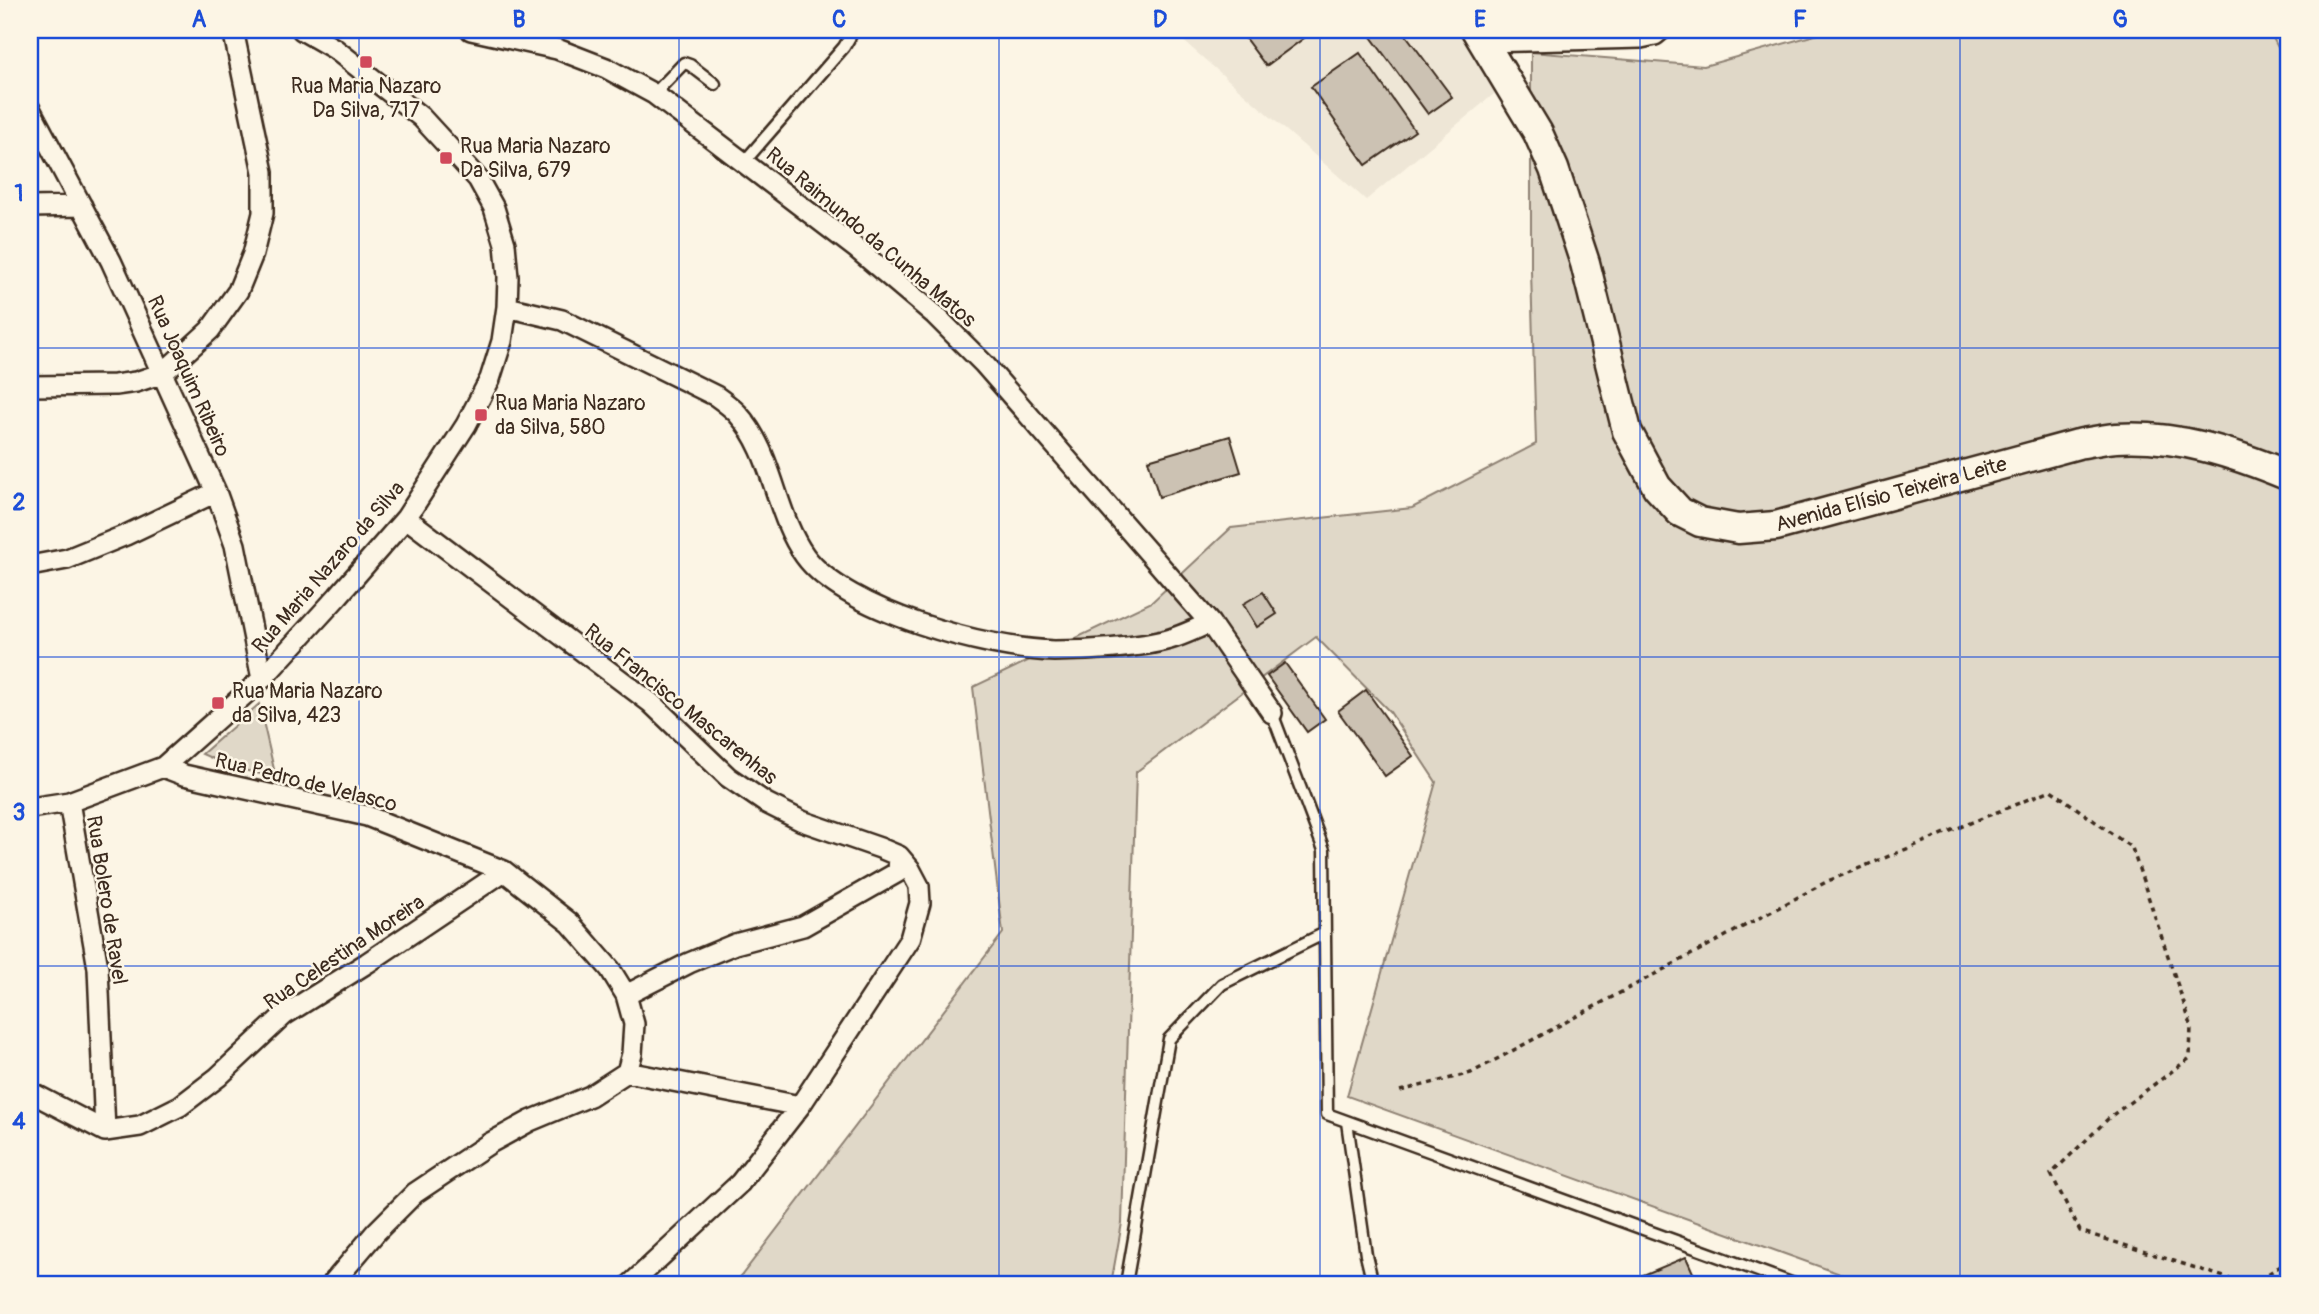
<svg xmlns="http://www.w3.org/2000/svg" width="2319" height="1314" viewBox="0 0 2319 1314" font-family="Pangolin,sans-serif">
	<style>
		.built { fill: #eee6d6 }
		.green { fill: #e0d8c8; stroke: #8e8173; stroke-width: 2 }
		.building { fill: #ccc2b3; stroke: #3b2a1e; stroke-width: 2 }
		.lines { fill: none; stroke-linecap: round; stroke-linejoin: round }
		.lane-casing { stroke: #3b2a1e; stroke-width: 15 }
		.street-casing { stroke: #3b2a1e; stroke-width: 24 }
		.secondary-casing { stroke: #3b2a1e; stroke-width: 33 }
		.path { stroke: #3b2a1e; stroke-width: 3.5; stroke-dasharray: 5 5; stroke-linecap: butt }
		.lane { stroke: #fcf5e5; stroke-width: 10 }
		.street { stroke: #fcf5e5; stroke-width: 19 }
		.secondary { stroke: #fcf5e5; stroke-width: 28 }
		.grid { fill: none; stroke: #1d4ed8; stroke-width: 2; stroke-opacity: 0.55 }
		.poi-dot { fill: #d1495b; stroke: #fcf5e5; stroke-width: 2.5 }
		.labels { text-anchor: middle; stroke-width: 5; stroke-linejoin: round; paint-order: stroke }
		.poi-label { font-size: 21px; fill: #3b2a1e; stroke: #fcf5e5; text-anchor: start }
		.street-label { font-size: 21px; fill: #3b2a1e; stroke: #fcf5e5 }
		.neatline { fill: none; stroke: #1d4ed8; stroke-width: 2.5 }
		.grid-label { font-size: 23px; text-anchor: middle; font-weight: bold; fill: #1d4ed8 }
	</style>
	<rect width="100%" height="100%" fill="#fcf5e5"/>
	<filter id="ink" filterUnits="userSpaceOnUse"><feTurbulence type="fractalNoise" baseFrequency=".0143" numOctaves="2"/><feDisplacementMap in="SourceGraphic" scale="14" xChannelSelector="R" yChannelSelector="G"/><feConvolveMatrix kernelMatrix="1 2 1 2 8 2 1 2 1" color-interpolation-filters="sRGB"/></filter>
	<g filter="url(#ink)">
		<path class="built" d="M1171,30H1461L1500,89L1366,200Z"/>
		<path class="green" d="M1833,30H2269L2289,69V1284H1868L1347,1096L1436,782L1390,712L1316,637L1136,772L1122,1223L1111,1284H735L1003,933L973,687L1152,602L1231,528L1412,508L1536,444L1531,271V52L1704,66Z
			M259,704L276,778L232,767L202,754Z"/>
		<path class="building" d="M1239,30H1315L1266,66Z
			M1366,30H1412L1406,35L1452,97L1428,114Z
			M1360,53L1415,131L1366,165L1311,87Z
			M1230,436L1241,472L1159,497L1148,460Z
			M1263,592L1277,614L1257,627L1243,604Z
			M1285,663L1325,719L1307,732L1267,676Z
			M1366,690L1413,756L1385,776L1338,711Z
			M1686,1257L1698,1284H1622Z"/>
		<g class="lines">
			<defs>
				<path id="lane" d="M654,94L684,63L690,65L715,84
					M744,162L844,47L851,35L852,30
					M1272,713L1324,850L1327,1114L1794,1284
					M1347,1122L1366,1255L1373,1284
					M1126,1284L1169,1039L1222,984L1325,933"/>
				<path id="street" d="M471,30L557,49L606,68L654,94L857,249L934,314L984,364L1210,623L1272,713
					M1484,42L1641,38L1655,35L1661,30
					M30,109L111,261L216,492L235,545L262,679
					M30,207L82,206
					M507,307L562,320L716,396C723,401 731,407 737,413C774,453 774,513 805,556C846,612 987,649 1054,651C1086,651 1139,648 1170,639C1184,635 1197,628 1210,623
					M30,386L115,385L136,382L163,373L210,330L238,291L253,254L263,213V172L233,30
					M406,518L651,703L728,777L766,803L802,821L880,848L899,856L910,869L919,886L920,903L910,939L800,1106L740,1183L631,1284
					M30,566L67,559L126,535L216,492
					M163,767L184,775L367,816L504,871L570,923L610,969L626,995L634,1024L632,1054L627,1072L800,1106
					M69,802L98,968L105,1131
					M30,808L69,802L163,767L262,679L338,596L406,518L466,425L490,379L502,341L507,307L508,277L505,244L494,208L478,179L421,117L335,49L302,30
					M626,995L689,963L735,944L803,926L898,872L899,856
					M30,1092L105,1131L140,1126L180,1106L218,1077L284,1015L367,963L504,871
					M332,1284L376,1232L415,1193L490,1143L530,1121L590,1096L627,1072"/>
				<path id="secondary" d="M1476,30L1538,133L1554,169L1585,263L1627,431L1657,487L1680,512L1700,522L1738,529L1776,526L2078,444C2090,442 2103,439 2116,438C2176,434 2234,453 2289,476"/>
			</defs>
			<use href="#lane" class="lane-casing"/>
			<use href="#street" class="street-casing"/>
			<use href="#secondary" class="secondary-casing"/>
			<path class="path" d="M1400,1091L1471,1073L1828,881L2051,790L2132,848L2191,1025L2190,1058L2110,1117L2051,1174L2080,1231L2246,1284
				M2251,1284L2289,1261"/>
			<use href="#lane" class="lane"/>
			<use href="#street" class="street"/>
			<use href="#secondary" class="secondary"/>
		</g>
	</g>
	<path class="grid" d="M359,30V1284M679,30V1284M999,30V1284M1320,30V1284M1640,30V1284M1960,30V1284M30,348H2289M30,657H2289M30,966H2289"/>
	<g class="poi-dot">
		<rect x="359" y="55" width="14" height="14" rx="3.5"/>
		<rect x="439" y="151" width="14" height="14" rx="3.5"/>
		<rect x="474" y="408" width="14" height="14" rx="3.5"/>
		<rect x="211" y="696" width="14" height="14" rx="3.5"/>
	</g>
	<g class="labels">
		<g class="poi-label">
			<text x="366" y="93" text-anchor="middle">Rua Maria Nazaro<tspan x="366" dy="24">Da Silva, 717</tspan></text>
			<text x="460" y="153">Rua Maria Nazaro<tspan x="460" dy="24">Da Silva, 679</tspan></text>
			<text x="495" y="410">Rua Maria Nazaro<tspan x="495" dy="24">da Silva, 580</tspan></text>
			<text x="232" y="698">Rua Maria Nazaro<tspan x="232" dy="24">da Silva, 423</tspan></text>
		</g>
		<g class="street-label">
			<text transform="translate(871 237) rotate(40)" y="7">Rua Raimundo da Cunha Matos</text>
			<text transform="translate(189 376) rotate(66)" y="7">Rua Joaquim Ribeiro</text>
			<text transform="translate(1891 494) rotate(-15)" y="7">Avenida Elísio Teixeira Leite</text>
			<text transform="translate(328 567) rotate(-49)" y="7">Rua Maria Nazaro da Silva</text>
			<text transform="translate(681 704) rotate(39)" y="7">Rua Francisco Mascarenhas</text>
			<text transform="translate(306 782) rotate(14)" y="7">Rua Pedro de Velasco</text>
			<text transform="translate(107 900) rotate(81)" y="7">Rua Bolero de Ravel</text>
			<text transform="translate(344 952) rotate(-34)" y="7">Rua Celestina Moreira</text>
		</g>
	</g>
	<rect width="2319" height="1314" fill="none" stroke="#fcf5e5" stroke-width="77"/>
	<rect x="38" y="38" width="2242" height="1238" class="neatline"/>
	<g class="grid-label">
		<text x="199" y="27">A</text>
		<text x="519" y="27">B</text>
		<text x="839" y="27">C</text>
		<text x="1160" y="27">D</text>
		<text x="1480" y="27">E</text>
		<text x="1800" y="27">F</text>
		<text x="2120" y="27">G</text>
		<text x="19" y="201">1</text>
		<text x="19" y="510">2</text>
		<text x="19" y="820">3</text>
		<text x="19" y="1129">4</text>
	</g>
</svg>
